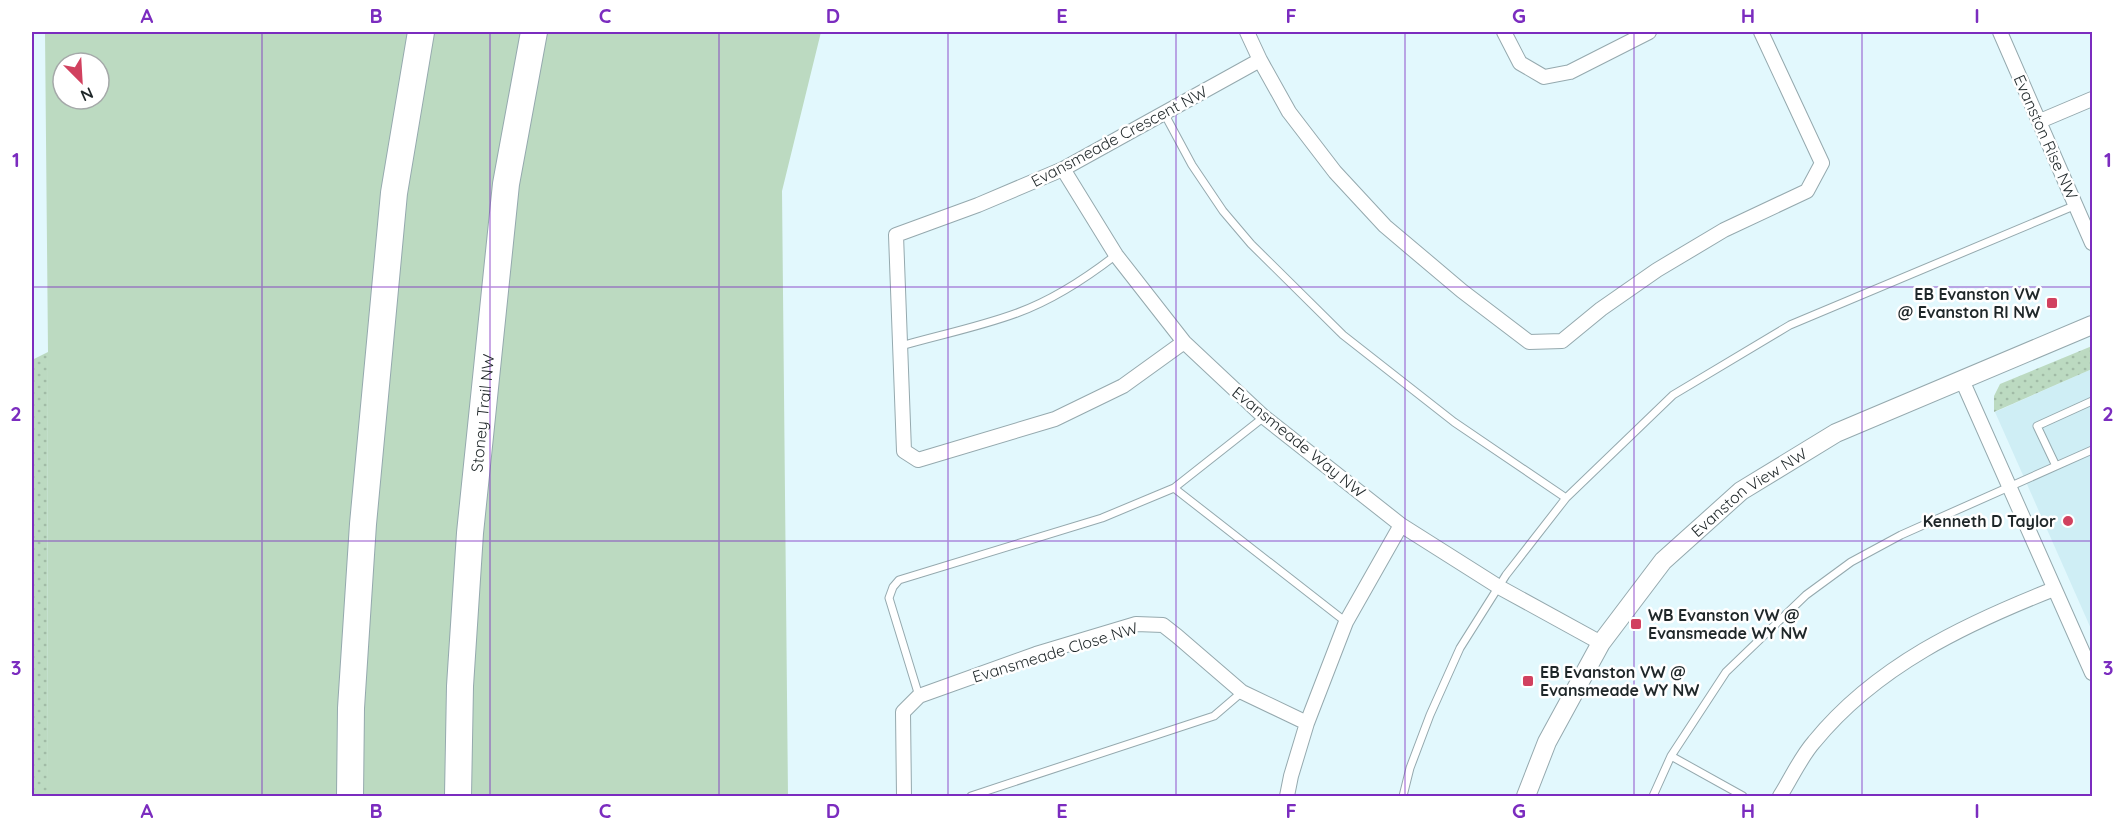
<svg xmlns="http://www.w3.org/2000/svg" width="2124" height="828" viewBox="0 0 2124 828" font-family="Quicksand,sans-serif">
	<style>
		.built { fill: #cfeef5 }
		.grass { fill: #bcdac1; fill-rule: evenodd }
		.park { fill: url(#park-dots) }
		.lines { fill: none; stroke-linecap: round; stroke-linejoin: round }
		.service-casing { stroke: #95a9ae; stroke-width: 9 }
		.minor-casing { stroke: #95a9ae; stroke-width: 16 }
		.tertiary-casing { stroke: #95a9ae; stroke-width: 20 }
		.motorway-casing { stroke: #95a9ae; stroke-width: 28 }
		.service { stroke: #fff; stroke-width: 7 }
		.minor { stroke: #fff; stroke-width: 14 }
		.tertiary { stroke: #fff; stroke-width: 18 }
		.motorway { stroke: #fff; stroke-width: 26 }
		.grid { fill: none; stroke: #7b2cbf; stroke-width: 1.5; stroke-opacity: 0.55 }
		.poi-dot { fill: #d1415f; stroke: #fff; stroke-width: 2 }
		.labels { text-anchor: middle; stroke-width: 5; stroke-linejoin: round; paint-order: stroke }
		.street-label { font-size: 16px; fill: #1f2729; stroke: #fff }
		.poi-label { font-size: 16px; font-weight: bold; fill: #1f2729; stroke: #fff; text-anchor: end }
		.neatline { fill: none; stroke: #7b2cbf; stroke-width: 2 }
		.grid-label { font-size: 20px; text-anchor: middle; font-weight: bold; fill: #7b2cbf }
	</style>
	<defs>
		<pattern id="park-dots" width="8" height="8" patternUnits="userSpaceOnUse" patternTransform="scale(1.5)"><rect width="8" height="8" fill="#bcdac1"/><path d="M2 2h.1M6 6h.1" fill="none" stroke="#a1bba6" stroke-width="1.8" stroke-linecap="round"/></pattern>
	</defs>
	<rect width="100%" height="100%" fill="#e2f8fd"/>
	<path class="built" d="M2092,369V631L1995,412Z"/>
	<path class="grass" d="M45,32H821L782,191L788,796H47L48,352ZM63,63H99V99H63Z"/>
	<path class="park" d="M2092,346V369L1994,412V396L2000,384Z
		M48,352L47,796H32V360Z"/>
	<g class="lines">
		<defs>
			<path id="service" d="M1164,113L1192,165L1223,211L1251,244L1343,335L1454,422L1566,498
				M901,346C939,335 979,327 1017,313C1053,300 1085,279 1116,255
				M2056,466L2037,426L2092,401
				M1174,488L1346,622
				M919,696L889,598L893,587L899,580L1102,518L1174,488L1264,417
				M1671,756L1743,796
				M971,796L1214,716L1242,692
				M1403,796L1410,768L1430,715L1460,648L1506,575L1566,498L1673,395L1790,325L2076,205
				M1653,796L1671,756L1726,672L1806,595L1851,562L1901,535L2092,450"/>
			<path id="minor" d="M1247,32L1260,60L1289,112L1335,172L1385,226L1462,291L1529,342L1562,341L1601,309L1657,270L1724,230L1807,191L1822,163L1761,32
				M1504,32L1520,63L1544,77L1570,72L1649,32
				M2000,32L2092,243
				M2040,121L2092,99
				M1063,169L1116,255L1184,342L1264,417L1401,525L1499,587L1601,643
				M1184,342L1123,386L1055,419L918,460L904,451L896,235L978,205L1063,169L1260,60
				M1962,380L2092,673
				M904,796L903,712L919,696L1036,654L1136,624L1163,625L1177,636L1242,692L1307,723
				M1287,796L1291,776L1307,723L1346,622L1401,525
				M1780,796C1791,779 1800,758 1814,742C1876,666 1965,624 2054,589"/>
			<g id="tertiary">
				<path id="s1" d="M1526,796L1547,742L1601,643L1663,561L1741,491L1836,433L2092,325"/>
			</g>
			<g id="motorway">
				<path d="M350,796L351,708L363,524L394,193L421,32"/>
				<path id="s2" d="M458,796L460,686L470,533L506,184L534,32"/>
			</g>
		</defs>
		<use href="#service" class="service-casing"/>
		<use href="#minor" class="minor-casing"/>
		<use href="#tertiary" class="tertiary-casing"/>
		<use href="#motorway" class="motorway-casing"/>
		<use href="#service" class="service"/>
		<use href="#minor" class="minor"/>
		<use href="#tertiary" class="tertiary"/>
		<use href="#motorway" class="motorway"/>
	</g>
	<path class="grid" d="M262,32V796M490,32V796M719,32V796M948,32V796M1176,32V796M1405,32V796M1634,32V796M1862,32V796M32,287H2092M32,541H2092"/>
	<g class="poi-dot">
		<rect x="2046" y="297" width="12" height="12" rx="3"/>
		<circle cx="2068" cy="521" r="6"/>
		<rect x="1630" y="618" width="12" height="12" rx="3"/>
		<rect x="1522" y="675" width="12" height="12" rx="3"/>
	</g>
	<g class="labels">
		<g class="street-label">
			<text transform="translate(1119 136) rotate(-28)" y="6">Evansmeade Crescent NW</text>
			<text transform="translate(2046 137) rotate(66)" y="6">Evanston Rise NW</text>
			<text dy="6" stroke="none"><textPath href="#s2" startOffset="384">Stoney Trail NW</textPath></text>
			<text transform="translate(1299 442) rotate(39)" y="6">Evansmeade Way NW</text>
			<text dy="6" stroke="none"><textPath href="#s1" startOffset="384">Evanston View NW</textPath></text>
			<text transform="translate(1055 652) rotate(-17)" y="6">Evansmeade Close NW</text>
		</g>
		<g class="poi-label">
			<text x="2040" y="300">EB Evanston VW<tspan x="2040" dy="18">@ Evanston RI NW</tspan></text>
			<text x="2056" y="527">Kenneth D Taylor</text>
			<text x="1648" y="621" text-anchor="start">WB Evanston VW @<tspan x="1648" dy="18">Evansmeade WY NW</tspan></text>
			<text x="1540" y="678" text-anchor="start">EB Evanston VW @<tspan x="1540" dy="18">Evansmeade WY NW</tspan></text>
		</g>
	</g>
	<rect width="2124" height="828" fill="none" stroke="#ffffff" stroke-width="66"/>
	<g transform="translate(81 81) rotate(156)"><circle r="28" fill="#ffffff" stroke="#a5a9a9" stroke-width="1.5"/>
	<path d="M0-4.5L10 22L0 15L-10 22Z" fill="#d1415f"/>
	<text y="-9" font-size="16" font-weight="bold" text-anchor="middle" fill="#1f2729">N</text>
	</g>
	<rect x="33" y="33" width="2058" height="762" class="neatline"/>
	<g class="grid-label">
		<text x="147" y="23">A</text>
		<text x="376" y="23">B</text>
		<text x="605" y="23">C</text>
		<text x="833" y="23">D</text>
		<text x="1062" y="23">E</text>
		<text x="1291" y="23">F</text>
		<text x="1519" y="23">G</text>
		<text x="1748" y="23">H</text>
		<text x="1977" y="23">I</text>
		<text x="16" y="167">1</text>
		<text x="2108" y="167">1</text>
		<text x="16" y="421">2</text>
		<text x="2108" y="421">2</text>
		<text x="16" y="675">3</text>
		<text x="2108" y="675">3</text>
		<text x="147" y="818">A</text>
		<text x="376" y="818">B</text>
		<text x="605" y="818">C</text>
		<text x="833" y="818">D</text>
		<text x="1062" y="818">E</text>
		<text x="1291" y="818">F</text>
		<text x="1519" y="818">G</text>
		<text x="1748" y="818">H</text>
		<text x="1977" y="818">I</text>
	</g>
</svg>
